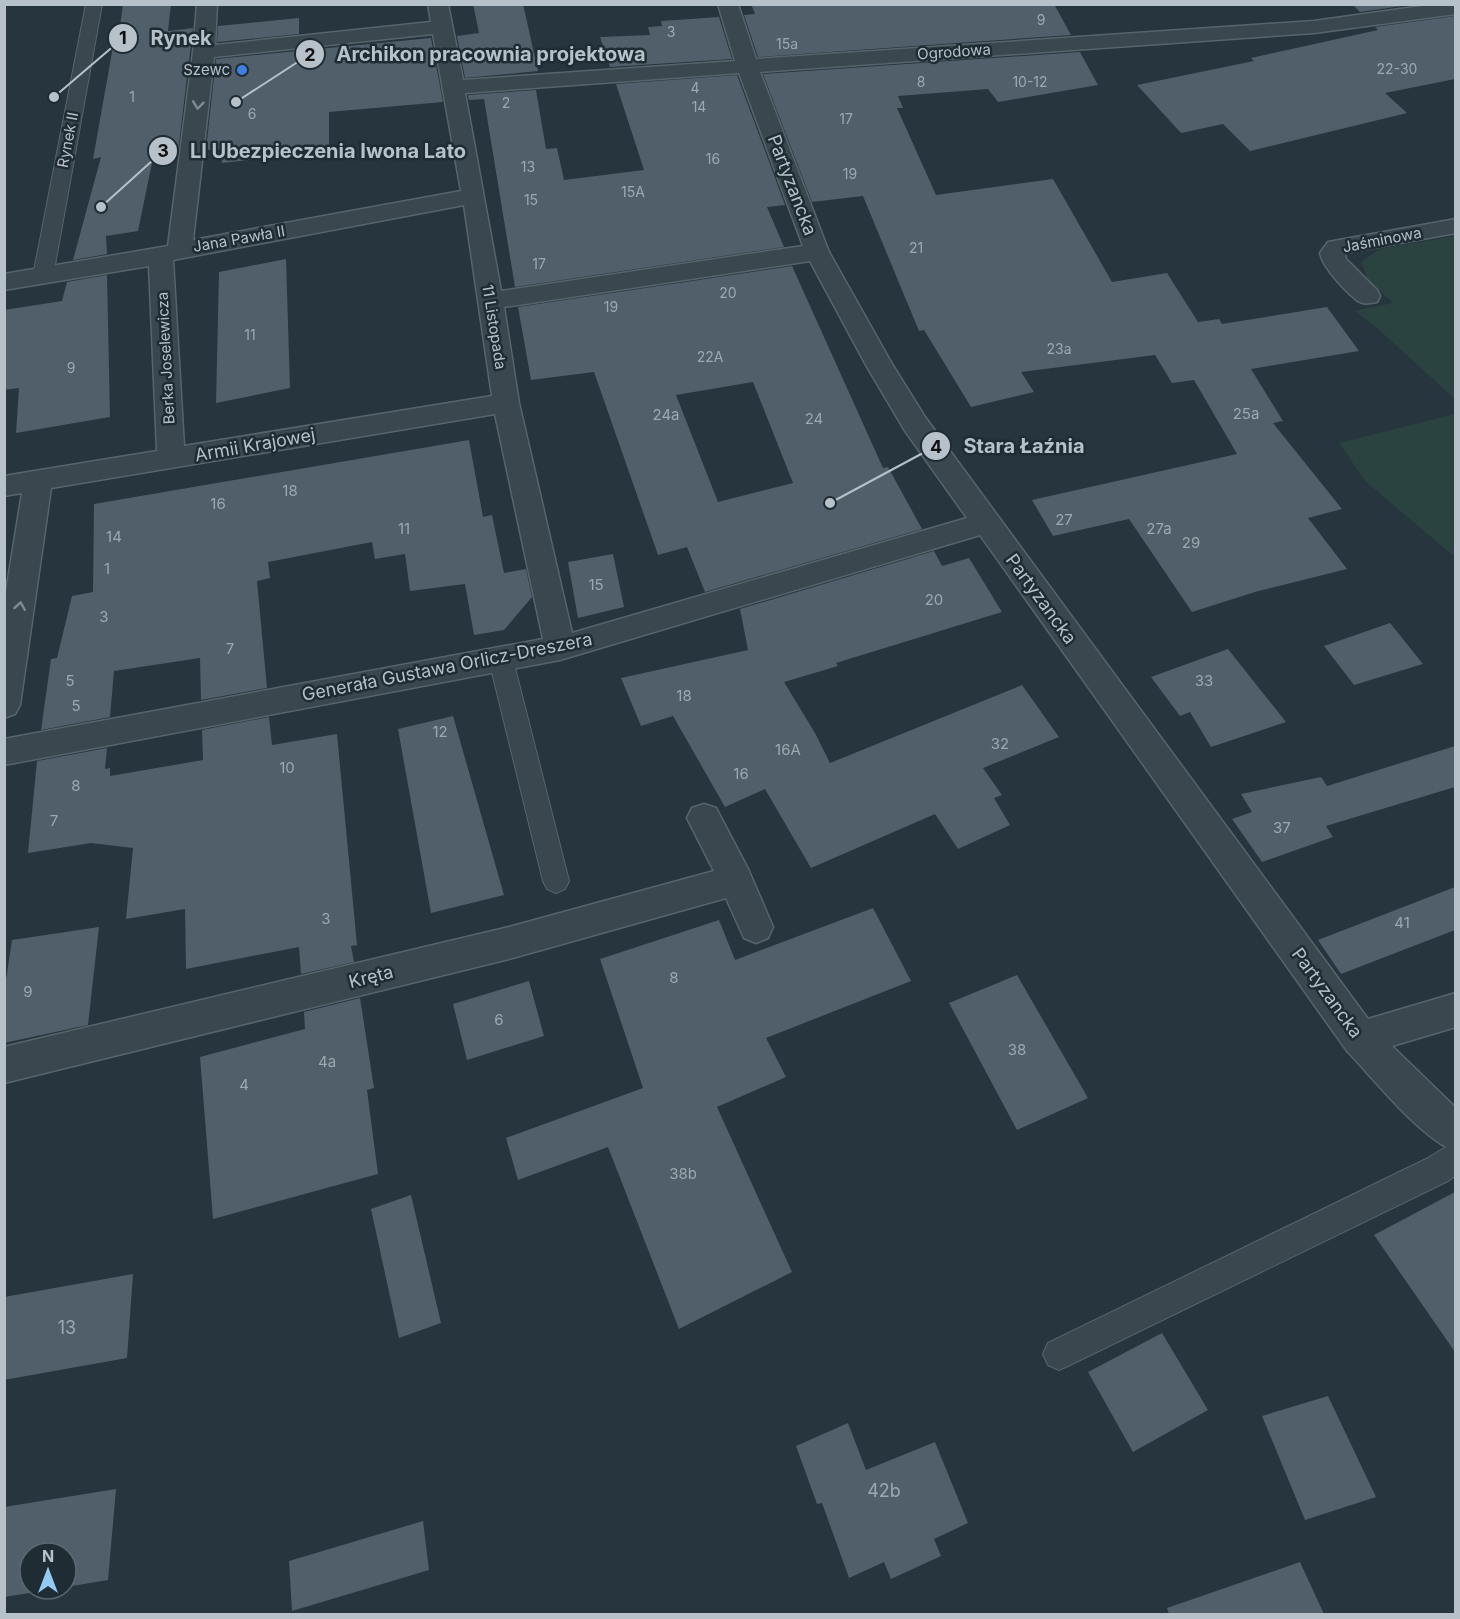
<svg xmlns="http://www.w3.org/2000/svg" width="1460" height="1619" viewBox="0 0 1460 1619" font-family="Inter,sans-serif">
	<style>
		.green { fill: #2b4340 }
		.building { fill: #505f69; fill-rule: evenodd }
		.lines { fill: none; stroke-linecap: round; stroke-linejoin: round }
		.service-casing { stroke: #58646c; stroke-width: 2 }
		.minor-casing { stroke: #58646c; stroke-width: 3 }
		.service { fill: #3a474f; fill-rule: evenodd }
		.minor { fill: #3a474f; fill-rule: evenodd }
		.oneway { stroke: #7f8a92 }
		.shop-dot { fill: #3f7fe0; stroke: #1f2c34; stroke-width: 2 }
		.labels { text-anchor: middle; stroke-width: 5; stroke-linejoin: round; paint-order: stroke }
		.far-number-label { font-size: 14px; fill: #9da8b1 }
		.far-street-label { font-size: 15px; fill: #b7c1c9; stroke: #1f2c34 }
		.far-poi-label { font-size: 15px; fill: #b7c1c9; stroke: #1f2c34; text-anchor: end }
		.number-label { font-size: 15px; fill: #9da8b1 }
		.street-label { font-size: 18px; fill: #b7c1c9; stroke: #1f2c34 }
		.near-number-label { font-size: 18px; fill: #9da8b1 }
		.leader { fill: none; stroke: #b7c1c9; stroke-width: 2 }
		.callout-dot { fill: #b7c1c9; stroke: #1f2c34; stroke-width: 2 }
		.mark-label { font-size: 18px; text-anchor: middle; font-weight: bold; fill: #111 }
		.callout-label { font-size: 20px; text-anchor: middle; font-weight: bold; fill: #b7c1c9; stroke: #1f2c34; stroke-width: 5; stroke-linejoin: round; paint-order: stroke }
	</style>
	<rect width="100%" height="100%" fill="#26353e"/>
	<path class="green" d="M1455,236H1456L1455,399L1376,327L1355,311L1393,303L1369,281L1361,262L1380,249Z
		M1455,414H1456L1455,557L1366,482L1339,443Z"/>
	<path class="building" d="M123,4H171L168,31L193,28L178,152L154,153L138,231L106,236L107,254L73,260L101,157L93,159L114,41H118Z
		M473,4H523L538,71L465,78L457,36L479,33Z
		M751,4H1054L1071,35L758,57L744,15L755,14Z
		M1352,4H1416L1360,12Z
		M1455,16V79L1385,93L1407,113L1250,151L1223,124L1181,133L1137,85L1254,61L1251,58L1378,30L1375,27Z
		M719,17L732,59L610,67L600,37L650,35L648,27L662,26L661,21Z
		M299,18V34L217,42L218,26Z
		M431,38L443,102L329,112V151L222,163V149L206,150L216,59Z
		M1080,52L1098,85L998,102L988,89L898,96L903,108H897L936,195L1053,179L1112,282L1167,273L1198,322L1219,319L1222,324L1327,307L1359,351L1251,369L1283,421L1273,423L1342,509L1308,518L1347,569L1255,592L1192,612L1129,519L1053,536L1032,500L1237,454L1194,380L1172,383L1155,355L1021,372L1034,392L971,407L924,330L919,331L863,196L812,202L763,74Z
		M737,75L785,205L767,207L784,247L515,287L484,99L469,100L468,95L536,90L546,149L557,148L564,180L644,170L616,84Z
		M286,259L290,388L216,403L219,272Z
		M792,266L883,468L888,467L922,529L705,592L687,547L658,555L594,372L531,380L518,307ZM753,382L793,483L718,502L676,395Z
		M107,275L110,417L16,433L19,388L4,390V310L62,301L67,282Z
		M469,440L483,517L492,515L504,573L526,569L532,597L504,630L474,635L465,584L410,591L405,554L375,559L372,542L268,562L270,578L257,581L267,688L201,700L200,658L114,671L110,717L41,730L51,659L57,658L72,596L93,592L94,504Z
		M934,551L942,566L969,558L1002,612L836,663L838,666L784,682L815,733L830,763L1022,685L1059,737L983,768L1002,795L994,798L1010,825L958,849L935,814L811,868L765,789L725,807L673,716L641,726L621,678L748,650L740,609Z
		M613,554L624,607L578,618L568,562Z
		M1390,623L1423,664L1354,685L1324,646Z
		M1228,649L1286,722L1211,747L1190,712L1180,716L1151,677Z
		M453,716L504,895L431,913L398,729Z
		M269,717L272,745L337,734L357,945L351,946L354,962L301,974L299,947L186,969L185,909L126,919L133,848L91,843L28,853L37,761L107,748L105,769L110,768V776L203,760L202,730Z
		M1455,746V787L1326,826L1333,837L1262,862L1232,819L1252,812L1241,794L1321,777L1327,786Z
		M1455,887V930L1341,974L1318,940Z
		M873,908L911,981L766,1038L786,1077L717,1107L792,1272L679,1329L608,1147L518,1180L506,1138L643,1088L600,959L719,920L735,960Z
		M99,927L88,1025L4,1043V993L12,940Z
		M1017,975L1088,1098L1017,1130L949,1003Z
		M529,981L544,1036L467,1060L453,1004Z
		M360,998L374,1088L367,1090L378,1174L213,1219L200,1057L305,1029L304,1012Z
		M1455,1192V1352L1374,1235Z
		M411,1195L441,1323L399,1338L371,1209Z
		M133,1274L127,1358L4,1380V1297Z
		M1162,1333L1208,1410L1133,1452L1088,1372Z
		M1328,1396L1376,1497L1305,1520L1262,1416Z
		M848,1423L866,1470L935,1442L968,1523L934,1539L941,1556L891,1579L884,1562L849,1578L822,1503L817,1504L796,1446Z
		M116,1489L108,1580L66,1587V1553H30V1589H56L4,1597V1507Z
		M423,1521L429,1570L292,1611L289,1561Z
		M1300,1562L1324,1614H1169L1167,1608Z"/>
	<g class="lines">
		<defs>
			<path id="service" d="M86,4H102L53,276L50,280H36L33,276Z
				M501,651L509,653L513,660L569,881L565,889L556,893L547,889L543,881L489,660L493,653Z
				M1456,1141V1175L1448,1181L1070,1365L1059,1370L1048,1365L1043,1354L1048,1343L1426,1159Z"/>
			<path id="minor" d="M197,4H217L215,45L431,22L428,4H448L463,80L735,61L718,4H738L756,59L1314,21L1436,4H1456V14L1314,33L760,72L829,252L892,364L925,417L1368,1019L1456,993V1027L1392,1046L1456,1108V1152C1418,1136 1376,1081 1347,1051L980,535L560,660L4,765V739L543,639L495,414L51,488L20,705L15,714L4,718V604L22,493L4,496V476L157,451L149,266L4,290V274L168,246L193,52ZM433,34L461,191L193,240L214,57ZM739,73L803,246L501,291L465,93ZM464,205L492,396L184,446L173,260ZM810,261L866,365L905,431L967,518L572,633L519,403L504,307Z
				M1456,219V233L1345,253L1346,259L1377,290L1380,296L1377,302C1370,303 1364,305 1358,301C1346,292 1323,268 1320,253L1328,242Z
				M704,804L716,808L748,869L773,927L768,938L756,943L744,938L726,898L509,959L4,1083V1047L509,927L714,871L687,818L692,808Z"/>
		</defs>
		<use href="#service" class="service-casing"/>
		<use href="#minor" class="minor-casing"/>
		<use href="#service" class="service"/>
		<use href="#minor" class="minor"/>
	</g>
	<defs><path id="oneway-chevron" d="M-2-3.5L2.5 0L-2 3.5" fill="none" stroke-width="1.6" stroke-linecap="round" stroke-linejoin="round" transform="scale(1.5)"/></defs>
	<g class="oneway">
		<use href="#oneway-chevron" transform="translate(198 105) rotate(97)"/>
		<use href="#oneway-chevron" transform="translate(20 606) rotate(-81)"/>
	</g>
	<circle class="shop-dot" cx="242" cy="70" r="6"/>
	<g class="labels">
		<g class="far-number-label">
			<text x="1041" y="25">9</text>
			<text x="671" y="37">3</text>
			<text x="787" y="49">15a</text>
			<text x="1397" y="74">22-30</text>
			<text x="921" y="87">8</text>
			<text x="1030" y="87">10-12</text>
			<text x="695" y="93">4</text>
			<text x="132" y="102">1</text>
			<text x="506" y="108">2</text>
			<text x="699" y="112">14</text>
			<text x="252" y="119">6</text>
			<text x="846" y="124">17</text>
			<text x="713" y="164">16</text>
			<text x="528" y="172">13</text>
			<text x="850" y="179">19</text>
			<text x="633" y="197">15A</text>
			<text x="531" y="205">15</text>
			<text x="916" y="253">21</text>
			<text x="539" y="269">17</text>
			<text x="728" y="298">20</text>
			<text x="611" y="312">19</text>
			<text x="250" y="340">11</text>
			<text x="1059" y="354">23a</text>
			<text x="710" y="362">22A</text>
			<text x="71" y="373">9</text>
		</g>
		<g class="far-street-label">
			<text transform="translate(954 52) rotate(-4)" y="5">Ogrodowa</text>
			<text transform="translate(68 140) rotate(-79)" y="5">Rynek II</text>
			<text transform="translate(239 239) rotate(-10)" y="5">Jana Pawła II</text>
			<text transform="translate(1382 240) rotate(-11)" y="5">Jaśminowa</text>
			<text transform="translate(494 327) rotate(81)" y="5">11 Listopada</text>
			<text transform="translate(166 358) rotate(-93)" y="5">Berka Joselewicza</text>
		</g>
		<g class="far-poi-label">
			<text x="230" y="75">Szewc</text>
		</g>
		<g class="number-label">
			<text x="1246" y="419">25a</text>
			<text x="666" y="420">24a</text>
			<text x="814" y="424">24</text>
			<text x="290" y="496">18</text>
			<text x="218" y="509">16</text>
			<text x="1064" y="525">27</text>
			<text x="404" y="534">11</text>
			<text x="1159" y="534">27a</text>
			<text x="114" y="542">14</text>
			<text x="1191" y="548">29</text>
			<text x="107" y="574">1</text>
			<text x="596" y="590">15</text>
			<text x="934" y="605">20</text>
			<text x="104" y="622">3</text>
			<text x="230" y="654">7</text>
			<text x="70" y="686">5</text>
			<text x="1204" y="686">33</text>
			<text x="684" y="701">18</text>
			<text x="76" y="711">5</text>
			<text x="440" y="737">12</text>
			<text x="1000" y="749">32</text>
			<text x="788" y="755">16A</text>
			<text x="287" y="773">10</text>
			<text x="741" y="779">16</text>
			<text x="76" y="791">8</text>
			<text x="54" y="826">7</text>
			<text x="1282" y="833">37</text>
			<text x="326" y="924">3</text>
			<text x="1402" y="928">41</text>
			<text x="674" y="983">8</text>
			<text x="28" y="997">9</text>
			<text x="499" y="1025">6</text>
			<text x="1017" y="1055">38</text>
			<text x="327" y="1067">4a</text>
			<text x="244" y="1090">4</text>
			<text x="683" y="1179">38b</text>
		</g>
		<g class="street-label">
			<text transform="translate(792 185) rotate(69)" y="6">Partyzancka</text>
			<text transform="translate(255 445) rotate(-10)" y="6">Armii Krajowej</text>
			<text transform="translate(1041 599) rotate(54)" y="6">Partyzancka</text>
			<text transform="translate(447 667) rotate(-11)" y="6">Generała Gustawa Orlicz-Dreszera</text>
			<text transform="translate(371 977) rotate(-14)" y="6">Kręta</text>
			<text transform="translate(1327 993) rotate(54)" y="6">Partyzancka</text>
		</g>
		<g class="near-number-label">
			<text x="67" y="1334">13</text>
			<text x="884" y="1497">42b</text>
		</g>
	</g>
	<path class="leader" d="M54 97L123 38M236 102L310 54M101 207L163 151M830 503L936 446"/>
	<g class="callout-dot">
		<circle cx="54" cy="97" r="6"/>
		<circle cx="236" cy="102" r="6"/>
		<circle cx="101" cy="207" r="6"/>
		<circle cx="830" cy="503" r="6"/>
		<circle cx="123" cy="38" r="15"/>
		<circle cx="310" cy="54" r="15"/>
		<circle cx="163" cy="151" r="15"/>
		<circle cx="936" cy="446" r="15"/>
	</g>
	<g class="mark-label">
		<text x="123" y="44">1</text>
		<text x="310" y="61">2</text>
		<text x="163" y="157">3</text>
		<text x="936" y="453">4</text>
	</g>
	<g class="callout-label">
		<text x="181" y="45">Rynek</text>
		<text x="491" y="61">Archikon pracownia projektowa</text>
		<text x="328" y="158">LI Ubezpieczenia Iwona Lato</text>
		<text x="1024" y="453">Stara Łaźnia</text>
	</g>
	<rect width="1460" height="1619" fill="none" stroke="#b7c1c9" stroke-width="12"/>
	<g transform="translate(48 1571)"><circle r="28" fill="#1f2c34" stroke="#5c6870" stroke-width="1.5"/>
	<path d="M0-4.5L10 22L0 15L-10 22Z" fill="#92caf3"/>
	<text y="-9" font-size="16" font-weight="bold" text-anchor="middle" fill="#b7c1c9">N</text>
	</g>
</svg>
